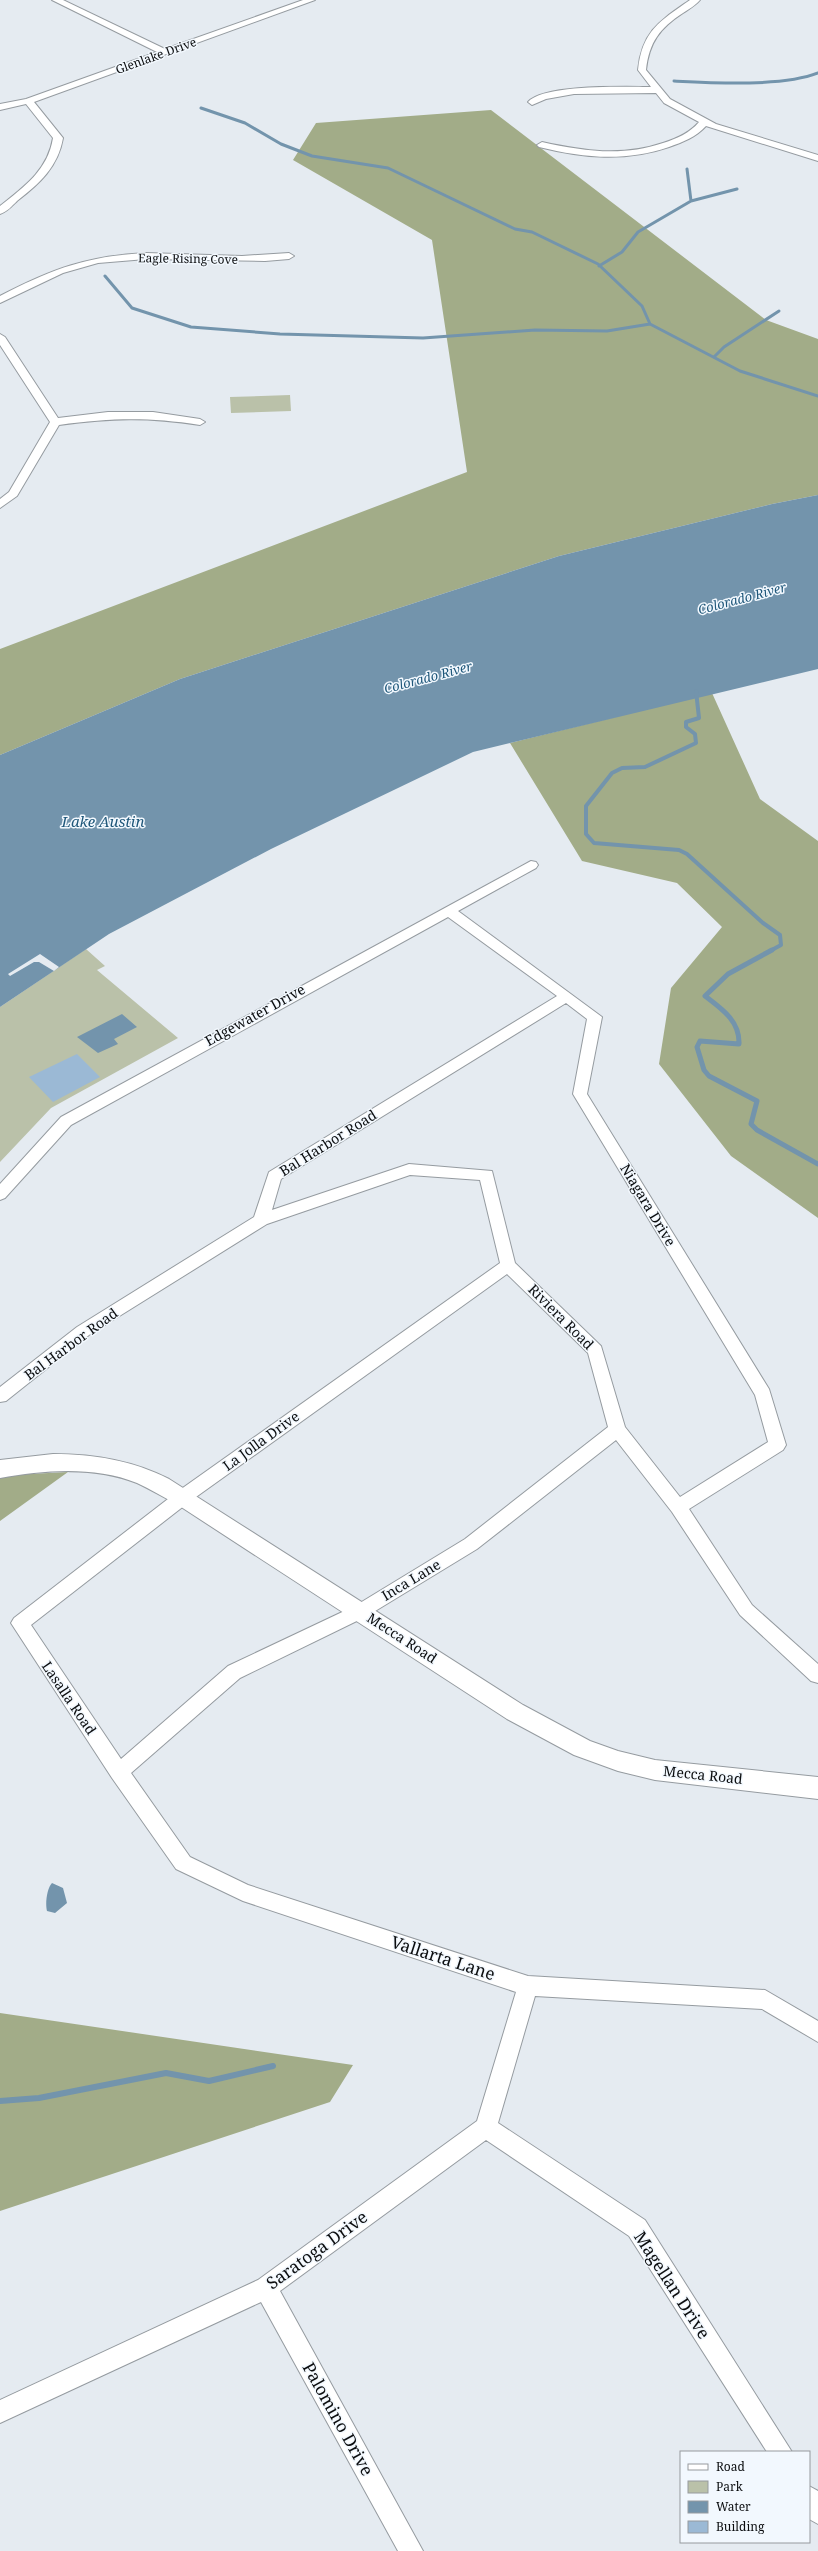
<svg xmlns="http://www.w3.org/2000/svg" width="818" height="2551" viewBox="0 0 818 2551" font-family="'Noto Serif',serif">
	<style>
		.green { fill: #bac1a9 }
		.forest { fill: #a2ac88 }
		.water { fill: #7394ac }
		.pier { fill: #e5ebf1 }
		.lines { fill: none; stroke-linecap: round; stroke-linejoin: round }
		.stream-far3 { stroke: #7394ac; stroke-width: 3 }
		.stream-far2 { stroke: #7394ac; stroke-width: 4 }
		.stream-far1 { stroke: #7394ac; stroke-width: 5 }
		.stream { stroke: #7394ac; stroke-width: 6 }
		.building { fill: #9bb9d5 }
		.minor-casing { stroke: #959ba0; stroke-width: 2 }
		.tertiary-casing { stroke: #959ba0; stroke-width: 2 }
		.minor { fill: #fff; fill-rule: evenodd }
		.tertiary { fill: #fff; fill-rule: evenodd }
		.labels { text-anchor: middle; stroke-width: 3; stroke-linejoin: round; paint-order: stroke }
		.far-street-label { font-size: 12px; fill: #0b0d0f; stroke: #f2f8fe }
		.far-water-label { font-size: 13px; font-style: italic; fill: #1f577a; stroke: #f2f8fe }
		.street-label { font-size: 14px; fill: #0b0d0f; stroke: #f2f8fe }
		.water-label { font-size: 15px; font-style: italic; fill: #1f577a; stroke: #f2f8fe }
		.near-street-label { font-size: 17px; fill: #0b0d0f; stroke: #f2f8fe }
	</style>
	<rect width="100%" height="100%" fill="#e5ebf1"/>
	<path class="green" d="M290,395L291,411L231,413L230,397Z
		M86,949L105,966L97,970L178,1038L51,1108L0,1162V1007Z"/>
	<path class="forest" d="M491,110L766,320L818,339V495L772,504L559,556L180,679L0,755V649L467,472L432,240L293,160L316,123Z
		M712,693L760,799L818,841V1218L731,1156L659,1064L671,988L722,927L677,883L582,861L510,743Z
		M68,1472L0,1521V1478L10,1475Z
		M0,2013L353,2065L330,2102L0,2211Z"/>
	<path class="water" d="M818,495V669L473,752L271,849L109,934L0,1007V755L180,679L559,556L772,504Z
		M122,1014L137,1027L114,1039L118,1044L98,1053L77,1037Z
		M52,1883L63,1888L67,1903L55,1913L47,1911C45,1904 47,1888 52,1883Z"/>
	<path class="pier" d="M40,954L59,967L54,971L39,962H34L10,976L8,974Z"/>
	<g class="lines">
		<path class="stream-far3" d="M674,81C713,83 783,87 818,73
			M201,108L245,123L281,144L312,156L388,168L515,229L532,232L598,264L642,306L650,324L740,371L818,396
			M687,169L691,201
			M599,266L622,252L638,232L691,201L737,189
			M105,276L132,308L191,327L280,334L423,338L535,330L607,331L650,324
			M714,357L724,347L779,311"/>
		<path class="stream-far2" d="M696,691L699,718L686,722V727L695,734L696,743L645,767L622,768L612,773L586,806V834L594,843L679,850L687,854L763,923L780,935L781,945L770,951"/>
		<path class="stream-far1" d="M772,950L728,974L705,996C722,1009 740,1021 739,1044L700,1041L697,1047L704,1070L709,1076L757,1101L751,1124L757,1130L818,1164"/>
		<path class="stream" d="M0,2101L39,2098L166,2073L209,2081L273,2066"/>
	</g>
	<path class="building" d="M77,1054L100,1077L53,1102L29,1077Z"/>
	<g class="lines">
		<defs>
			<path id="minor" d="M52,0H63L165,49L303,0H315L34,102L63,138C58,167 39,184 17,201C12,206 7,212 0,214V206C24,187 48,170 53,138L26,104L0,110V104L26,99L157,52Z
				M690,0H700C696,5 689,9 683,13C660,28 649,42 646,70L670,99L716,124L818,155V161L706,126C696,137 683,142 669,147C625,162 583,158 539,147L537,145L542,142C583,151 622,157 663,143C676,139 690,133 699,122L664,103L656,93L574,94L546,99L532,105L528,102C544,84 626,87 651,87L638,70C642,31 660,21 690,0Z
				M146,253L242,256L289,253L294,256L289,259L265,261L146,259L98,263L63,273L0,303V296C52,269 87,256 146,253Z
				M0,334L5,337L58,418L108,412H153L200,419L205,422L200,425C147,417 112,418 59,425L17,496L0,508V499L9,492L50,422L0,345Z
				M531,861L536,862L538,865L536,868L458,911L602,1017L587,1094L769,1389L786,1445L783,1450L689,1509L752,1605L818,1664V1683L811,1681L740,1615L672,1512L616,1440L477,1549L367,1616L240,1678L131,1773L190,1857L248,1885L528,1976L765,1990L818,2021V2042L762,2009L535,1996L498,2123L645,2220L792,2452H767L629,2236L486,2140L280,2291L423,2551H398L261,2302L0,2423V2400L258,2280L477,2121L516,1992L243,1901L176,1869L112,1778L11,1623L14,1618L177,1492L500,1263L480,1180L410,1175L267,1224L89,1335L6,1401L0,1402V1387L77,1327L254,1217L269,1172L557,996L448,917L71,1125L5,1198L0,1200V1184L61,1117ZM566,1003L587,1019L573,1094L755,1395L768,1442L680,1497L625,1427L601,1346L515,1263L492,1171L409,1164L272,1210L281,1179ZM507,1274L588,1353L608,1427L465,1539L355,1606L228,1666L121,1759L31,1625L189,1502Z
				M809,2486L818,2491V2524L809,2519Z"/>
			<path id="tertiary" d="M53,1454C93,1454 132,1460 169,1479L523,1705L590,1741L618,1751L655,1760L818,1777V1799L655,1780L618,1771L574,1755L507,1719L175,1503C163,1497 150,1489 137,1483C94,1466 45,1470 0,1478V1460Z"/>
		</defs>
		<use href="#minor" class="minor-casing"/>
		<use href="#tertiary" class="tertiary-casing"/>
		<use href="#minor" class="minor"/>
		<use href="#tertiary" class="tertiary"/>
	</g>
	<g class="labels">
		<g class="far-street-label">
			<text transform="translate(156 56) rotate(-20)" y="4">Glenlake Drive</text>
			<text transform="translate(188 259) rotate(1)" y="4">Eagle Rising Cove</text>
		</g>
		<g class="far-water-label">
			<text transform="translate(742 598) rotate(-15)" y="5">Colorado River</text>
			<text transform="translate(428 677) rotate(-15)" y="5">Colorado River</text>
		</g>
		<g class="street-label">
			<text transform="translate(255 1015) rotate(-29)" y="5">Edgewater Drive</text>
			<text transform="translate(328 1143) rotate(-32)" y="5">Bal Harbor Road</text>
			<text transform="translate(648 1205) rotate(59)" y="5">Niagara Drive</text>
			<text transform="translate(561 1317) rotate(45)" y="5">Riviera Road</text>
			<text transform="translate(71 1344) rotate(-36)" y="5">Bal Harbor Road</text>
			<text transform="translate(261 1441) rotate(-36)" y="5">La Jolla Drive</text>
			<text transform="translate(411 1580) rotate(-31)" y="5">Inca Lane</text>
			<text transform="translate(402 1638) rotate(33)" y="5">Mecca Road</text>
			<text transform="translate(69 1698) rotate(56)" y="5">Lasalla Road</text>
			<text transform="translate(703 1775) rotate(6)" y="5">Mecca Road</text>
		</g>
		<g class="water-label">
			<text x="103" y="827">Lake Austin</text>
		</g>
		<g class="near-street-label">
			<text transform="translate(443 1958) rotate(18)" y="6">Vallarta Lane</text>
			<text transform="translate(317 2250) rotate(-36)" y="6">Saratoga Drive</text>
			<text transform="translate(672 2285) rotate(57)" y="6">Magellan Drive</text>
			<text transform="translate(338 2419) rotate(61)" y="6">Palomino Drive</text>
		</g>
	</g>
	<rect x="680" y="2451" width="130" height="92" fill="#f2f8fe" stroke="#969a9e"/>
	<rect x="688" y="2464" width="20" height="6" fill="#ffffff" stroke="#969a9e"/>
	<text x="716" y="2471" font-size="12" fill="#0b0d0f">Road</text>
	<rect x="688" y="2481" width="20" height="12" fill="#bac1a9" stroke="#969a9e"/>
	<text x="716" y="2491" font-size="12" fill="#0b0d0f">Park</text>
	<rect x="688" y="2501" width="20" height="12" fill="#7394ac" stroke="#969a9e"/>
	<text x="716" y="2511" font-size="12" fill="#0b0d0f">Water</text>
	<rect x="688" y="2521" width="20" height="12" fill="#9bb9d5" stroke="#969a9e"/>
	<text x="716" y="2531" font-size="12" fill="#0b0d0f">Building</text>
</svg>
